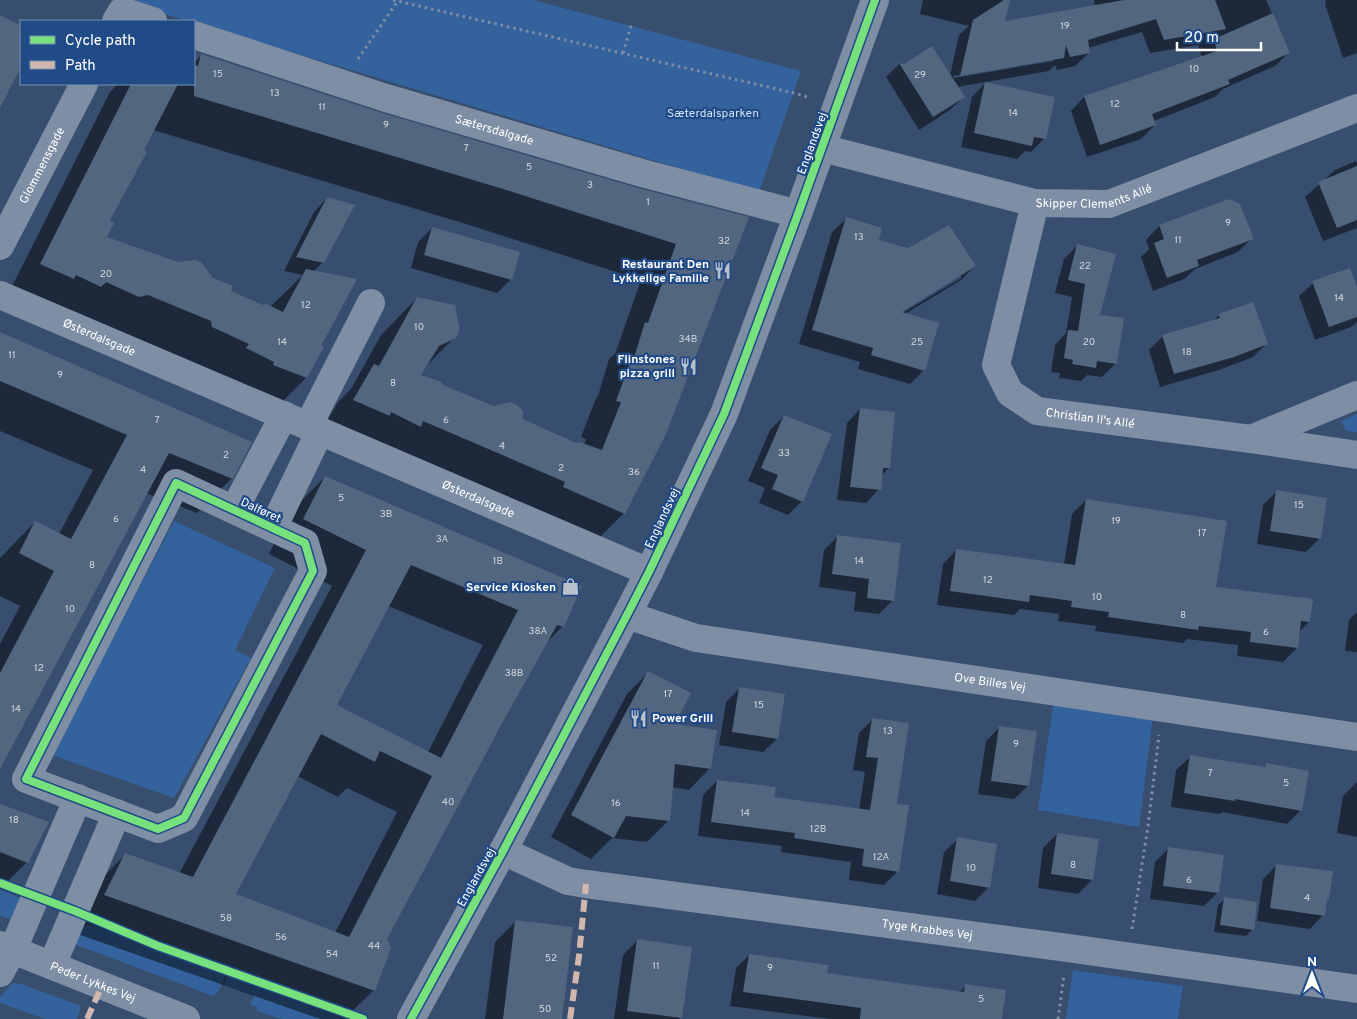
<svg xmlns="http://www.w3.org/2000/svg" width="1357" height="1019" viewBox="0 0 1357 1019" font-family="Overpass,sans-serif">
	<style>
		.green { fill: #34629c }
		.shadow { fill: #0007; fill-rule: evenodd }
		.building { fill: #526680; fill-rule: evenodd }
		.lines { fill: none; stroke-linecap: round; stroke-linejoin: round }
		.path { stroke: #7d8ea5; stroke-width: 3; stroke-dasharray: 2.5 4; stroke-linecap: butt }
		.minor { stroke: #7d8ea5; stroke-width: 28 }
		.quiet { stroke: #d1b7ad; stroke-width: 6; stroke-dasharray: 12 6; stroke-linecap: butt }
		.cycleway-casing { stroke: #204b86; stroke-width: 11 }
		.cycleway { stroke: #77e17e; stroke-width: 8 }
		.labels { text-anchor: middle; stroke-width: 4.5; stroke-linejoin: round; paint-order: stroke }
		.number-label { font-size: 10px; fill: #d4d9df }
		.park-label { font-size: 12px; fill: #cde0f7; stroke: #204b86 }
		.street-label { font-size: 12px; fill: #fff; stroke: #204b86 }
		.poi-label { font-size: 12px; font-weight: bold; fill: #fff; stroke: #204b86; text-anchor: end }
	</style>
	<rect width="100%" height="100%" fill="#374e6f"/>
	<path class="green" d="M117,0H533L801,71L759,192L194,23V21H188Z
		M1357,414V432L1346,431L1341,421Z
		M174,521L275,568L235,650L251,658L174,798L52,755Z
		M1054,699L1153,716L1139,827L1038,810Z
		M0,890L23,899L19,912L10,919L0,916Z
		M76,926H94L225,975L219,991L213,996L74,944Z
		M1073,970L1183,986L1178,1019H1066Z
		M228,976L340,1018L341,1019H282L256,1011L258,1007L250,1005L254,995L224,985Z
		M13,983L21,984L79,1005L80,1010L77,1019H45L0,1003V997Z"/>
	<path class="shadow" d="M923,0H1009L1003,22L1095,6L1094,0H1266L1289,52L1275,66L1223,89L1215,97L1154,121L1155,125L1141,139L1087,157L1071,111L1084,97L1202,58L1198,45L1150,53L1142,32L1088,48L1089,53L1075,66L1057,70L1055,65L1049,71L957,87L963,97L950,110L919,130L886,77L899,64L950,76L959,35L969,26L920,14ZM1053,58V61L954,78L953,76Z
		M1325,0H1357V53L1343,58L1325,4L1326,2Z
		M201,55L381,114L637,189L747,218L624,513L588,549L318,437L338,402L351,389L381,335L417,298L455,337L423,369L419,376L522,420L576,444L584,445L586,439L581,437L596,398L598,396L609,359L615,354L641,280L466,224L153,130L108,220L105,238L212,279L229,292L263,306L270,307L303,275L284,271L314,212L327,198L323,262L313,272L319,346L306,378L270,414L5,300L110,92L118,84H194V63Z
		M985,83L1045,138L1031,152L1025,151L1017,159L961,147L972,97Z
		M1356,161L1357,164V228L1323,241L1305,197L1335,170Z
		M1229,201L1252,238L1238,252L1195,269L1184,279L1153,291L1141,257L1149,249L1146,240L1159,226Z
		M846,219L877,241L975,266L961,280L905,314L924,370L910,384L858,369L860,362L799,344L832,232ZM961,275V278L897,316L896,314Z
		M432,228L511,279L497,293L411,268L418,242Z
		M1077,246L1099,316L1116,363L1102,377L1087,375L1081,381L1059,378L1060,373L1051,372L1055,345L1066,333L1072,297L1055,293L1064,259Z
		M1313,283L1357,291V322L1351,327L1315,340L1299,296Z
		M1219,315L1267,343L1253,357L1219,370L1160,387L1149,350L1163,336L1212,322Z
		M0,334L232,478L197,513L146,493L0,767V644L20,606L0,596V558L35,522L59,534L93,470L0,431Z
		M860,409L889,468L881,476L879,489L866,503L837,500L847,423Z
		M784,416L802,501L788,515L759,503L765,488L748,481L770,430Z
		M325,477L563,626L546,643L386,938L374,990L344,1019H320L69,931L90,890L125,855L179,874L332,586L269,554L289,513ZM388,606L483,645L428,752L335,705ZM297,776L338,797L347,788L397,812L335,933L234,894Z
		M1277,491L1320,538L1306,552L1257,544L1263,505Z
		M1086,500L1215,588L1309,622L1299,632L1297,648L1283,662L1237,656L1238,645L1187,639L1183,643L1095,631L1096,626L1058,621L1059,614L1020,609L1014,615L937,605L943,564L956,550L1064,564L1072,514Z
		M837,537L893,600L879,614L854,611L856,592L819,587L824,550Z
		M1357,612V652L1345,651L1349,620Z
		M648,673L673,725L710,768L689,790L672,787L669,820L647,842L612,838L591,859L551,837L627,694Z
		M739,689L777,739L763,752L719,745L726,702Z
		M873,719L896,805L898,871L884,885L849,880L851,862L781,852L782,846L698,836L703,795L717,781L773,798L859,810L865,772L853,770L859,733Z
		M1000,727L1028,786L1014,799L978,794L986,741Z
		M1190,757L1263,768L1266,765L1301,810L1287,824L1222,812L1220,814L1171,807L1176,770Z
		M1357,782V837L1337,833L1343,796Z
		M0,805L27,862L0,889Z
		M1057,834L1092,880L1078,894L1038,888L1043,848Z
		M958,839L989,887L975,901L937,894L944,852Z
		M1169,848L1218,892L1204,906L1150,899L1155,862Z
		M1277,865L1328,899L1325,902L1323,915L1310,929L1257,921L1263,879Z
		M1225,899L1252,930L1246,936L1214,932L1218,905Z
		M515,922L560,1019H485L495,942Z
		M637,941L680,1018L679,1019H614L623,955Z
		M749,955L826,974L959,992L966,986L1001,1019H830L730,1006L736,968Z"/>
	<path class="building" d="M1004,0H1010L1005,21L1124,0H1215L1226,29L1164,40L1156,19L1088,40L1090,53L1070,57L1066,45L1064,58L960,76L973,20Z
		M1273,13L1290,53L1228,80L1230,84L1152,114L1156,125L1100,145L1084,96L1217,51L1214,39Z
		M0,15L21,26V67L0,108Z
		M932,46L965,97L933,117L899,63L904,64Z
		M201,54L382,113L638,188L749,217L666,434L625,514L563,487L565,482L423,421L421,427L391,412L390,416L353,400L374,364L379,366L417,297L455,305L459,326V332L456,338L439,346L421,375L441,382L443,385L494,406L510,402L517,405L523,411V419L576,443L579,442L602,450L621,402L616,401L631,360L633,361L645,322L648,323L676,244L503,189L194,96V65L198,66Z
		M985,82L1055,97L1046,139L1034,137L1032,146L974,133Z
		M131,84H178L144,150L147,152L110,220L114,223L107,237L178,262L196,260L202,263L213,278L233,286L231,291L263,305L266,304L283,312L306,269L357,279L321,346L324,347L307,378L273,365L274,362L246,348L249,344L212,327L211,321L148,295L139,297L106,282L101,287L76,275L74,279L40,264Z
		M1357,166V220L1337,228L1318,182Z
		M327,197L355,205L324,263L296,257Z
		M1229,199L1240,204L1254,239L1197,260L1199,266L1167,278L1154,243L1164,239L1159,225Z
		M846,217L882,228L879,240L908,248L949,225L976,266L902,312L939,323L925,371L871,355L873,348L812,330Z
		M432,227L520,252L512,280L424,255Z
		M1077,244L1116,254L1100,315L1124,318L1117,364L1097,361L1096,368L1072,364L1073,360L1064,358L1068,330L1078,331L1085,284L1068,280Z
		M1350,268L1357,287V317L1329,327L1312,281Z
		M1253,302L1268,344L1234,357L1174,374L1162,335L1220,318L1218,314Z
		M0,332L252,442L233,479L169,453L0,769V673L54,571L19,553L35,521L71,539L127,435L0,381Z
		M860,408L895,412L890,468H883L881,490L850,487Z
		M784,415L832,434L803,502L772,489L778,475L761,468Z
		M325,476L582,586L564,627L557,625L503,722L387,939L391,948L375,991L104,895L125,853L193,877L366,550L303,519ZM411,565L518,610L441,758L337,705ZM321,734L375,762L380,751L432,776L349,937L236,894Z
		M1276,490L1327,498L1321,539L1270,531Z
		M1086,499L1227,521L1216,587L1313,599L1310,622L1301,621L1298,648L1250,642L1251,632L1199,626L1198,630L1108,617L1109,612L1071,607L1072,601L1030,595L1029,602L950,591L956,549L1075,565Z
		M837,535L901,543L894,601L867,598L869,579L832,574Z
		M648,671L691,693L675,724L717,730L711,769L675,764L670,821L626,816L614,838L571,815Z
		M739,687L785,694L778,739L732,732Z
		M872,718L909,723L897,804L909,805L899,872L862,866L864,849L794,838L795,833L711,822L717,780L776,787L774,797L870,810L878,758L866,757Z
		M999,726L1037,731L1029,786L991,781Z
		M1190,755L1265,767L1266,763L1309,771L1302,811L1235,799V801L1184,793Z
		M0,804L49,822L28,863L0,852Z
		M1057,833L1099,839L1093,880L1051,874Z
		M957,837L997,844L990,888L950,881Z
		M1168,847L1224,855L1219,893L1163,886Z
		M1276,864L1333,871L1329,900L1327,899L1325,916L1270,908Z
		M1224,897L1257,902L1254,930L1220,925Z
		M515,920L573,927L562,1019H503Z
		M637,939L692,947L682,1018L627,1011Z
		M749,954L829,965L827,973L964,992L965,984L1006,990L1002,1019H860L861,1008L743,992Z"/>
	<g class="lines">
		<path class="path" d="M393,0L798,94L810,98
			M623,53L632,22
			M358,59L397,2
			M1132,929L1148,826L1159,735
			M1058,1019L1064,975"/>
		<g class="minor">
			<path d="M116,21L122,11L153,21"/>
			<path id="s1" d="M194,35L386,98L642,173L798,214"/>
			<path id="s2" d="M822,148L1035,203L1109,204L1357,108"/>
			<path id="s3" d="M1035,203L996,365L1010,393L1037,411L1251,439L1357,455"/>
			<path id="s4" d="M0,246L84,84"/>
			<path id="s5" d="M0,295L308,426L649,572"/>
			<path d="M308,426L371,303"/>
			<path d="M1251,439L1357,395"/>
			<path d="M176,483L305,543L313,571L184,818L158,829L26,779Z"/>
			<path d="M234,510L284,415"/>
			<path d="M273,528L320,431"/>
			<path id="s6" d="M627,615L696,638L1357,737"/>
			<path id="s7" d="M503,851L568,881L586,884L1068,948L1357,989"/>
			<path id="s8" d="M0,945L186,1019"/>
			<path d="M52,965L117,813"/>
			<path d="M0,973L13,949L78,798"/>
			<path d="M411,1019L503,851L627,615L649,572L724,414L798,214L875,0"/>
		</g>
		<path class="quiet" d="M87,1019L102,986
			M570,1019L579,956L586,884"/>
		<defs>
			<path id="cycleway" d="M176,483L305,543L313,571L184,818L158,829L26,779Z
				M0,883L75,911L158,946L363,1019
				M411,1019L503,851L627,615L649,572L724,414L798,214L875,0"/>
		</defs>
		<use href="#cycleway" class="cycleway-casing"/>
		<use href="#cycleway" class="cycleway"/>
	</g>
	<defs>
		<symbol id="restaurant-bare" viewBox="-9 -9 18 18"><path d="M-5-6h1v4h1v-4h1v4h1v-4h1v5L-1.5 .5V6h-2V.5L-5-1ZM5-6V6H3V1.5H1.5Q1.5-4 5-6Z" fill="#b9c1cd" stroke="#204b86" stroke-width="2.5" paint-order="stroke"/></symbol>
		<symbol id="shop-bare" viewBox="-9 -9 18 18"><path d="M-5-2.5h2.3a2.7 3.5 0 0 1 5.4 0H5L5.5 6h-11ZM-1.5-2.5h3a1.5 2.3 0 0 0-3 0Z" fill="#b9c1cd" stroke="#204b86" stroke-width="2.5" paint-order="stroke"/></symbol>
	</defs>
	<g fill-rule="evenodd">
		<use href="#restaurant-bare" x="710" y="258" width="25" height="25"/>
		<use href="#restaurant-bare" x="676" y="354" width="25" height="25"/>
		<use href="#shop-bare" x="558" y="574" width="25" height="25"/>
		<use href="#restaurant-bare" x="626" y="706" width="25" height="25"/>
	</g>
	<g class="labels">
		<g class="number-label">
			<text x="1065" y="29">19</text>
			<text x="1194" y="72">10</text>
			<text x="218" y="77">15</text>
			<text x="920" y="78">29</text>
			<text x="275" y="96">13</text>
			<text x="1115" y="107">12</text>
			<text x="322" y="110">11</text>
			<text x="1013" y="116">14</text>
			<text x="386" y="128">9</text>
			<text x="466" y="151">7</text>
			<text x="529" y="170">5</text>
			<text x="590" y="188">3</text>
			<text x="648" y="205">1</text>
			<text x="1228" y="226">9</text>
			<text x="859" y="240">13</text>
			<text x="1178" y="243">11</text>
			<text x="724" y="244">32</text>
			<text x="1085" y="269">22</text>
			<text x="106" y="277">20</text>
			<text x="1339" y="301">14</text>
			<text x="306" y="308">12</text>
			<text x="419" y="330">10</text>
			<text x="688" y="342">34B</text>
			<text x="282" y="345">14</text>
			<text x="917" y="345">25</text>
			<text x="1089" y="345">20</text>
			<text x="1187" y="355">18</text>
			<text x="12" y="358">11</text>
			<text x="60" y="378">9</text>
			<text x="393" y="386">8</text>
			<text x="157" y="423">7</text>
			<text x="446" y="423">6</text>
			<text x="502" y="449">4</text>
			<text x="784" y="456">33</text>
			<text x="226" y="458">2</text>
			<text x="561" y="471">2</text>
			<text x="143" y="473">4</text>
			<text x="634" y="475">36</text>
			<text x="341" y="501">5</text>
			<text x="1299" y="508">15</text>
			<text x="386" y="517">3B</text>
			<text x="116" y="522">6</text>
			<text x="1116" y="524">19</text>
			<text x="1202" y="536">17</text>
			<text x="442" y="542">3A</text>
			<text x="498" y="564">1B</text>
			<text x="859" y="564">14</text>
			<text x="92" y="568">8</text>
			<text x="988" y="583">12</text>
			<text x="1097" y="600">10</text>
			<text x="70" y="612">10</text>
			<text x="1183" y="618">8</text>
			<text x="538" y="634">38A</text>
			<text x="1266" y="635">6</text>
			<text x="39" y="671">12</text>
			<text x="514" y="676">38B</text>
			<text x="668" y="697">17</text>
			<text x="759" y="708">15</text>
			<text x="16" y="712">14</text>
			<text x="888" y="734">13</text>
			<text x="1016" y="747">9</text>
			<text x="1210" y="776">7</text>
			<text x="1286" y="786">5</text>
			<text x="448" y="805">40</text>
			<text x="616" y="806">16</text>
			<text x="745" y="816">14</text>
			<text x="14" y="823">18</text>
			<text x="818" y="832">12B</text>
			<text x="881" y="860">12A</text>
			<text x="1073" y="868">8</text>
			<text x="971" y="871">10</text>
			<text x="1189" y="883">6</text>
			<text x="1307" y="901">4</text>
			<text x="226" y="921">58</text>
			<text x="281" y="940">56</text>
			<text x="374" y="949">44</text>
			<text x="332" y="957">54</text>
			<text x="551" y="961">52</text>
			<text x="656" y="969">11</text>
			<text x="770" y="971">9</text>
			<text x="981" y="1002">5</text>
			<text x="545" y="1012">50</text>
		</g>
		<g class="park-label">
			<text x="713" y="117">Sæterdalsparken</text>
		</g>
		<g class="street-label">
			<text dy="4" stroke="none"><textPath href="#s1" startOffset="315">Sætersdalgade</textPath></text>
			<text transform="translate(812 143) rotate(-70)" y="4">Englandsvej</text>
			<text dy="4" stroke="none"><textPath href="#s4" startOffset="91">Glommensgade</textPath></text>
			<text dy="4" stroke="none"><textPath href="#s2" startOffset="280">Skipper Clements Allé</textPath></text>
			<text dy="4" stroke="none"><textPath href="#s5" startOffset="108">Østerdalsgade</textPath></text>
			<text dy="4" stroke="none"><textPath href="#s3" startOffset="284">Christian II's Allé</textPath></text>
			<text dy="4" stroke="none"><textPath href="#s5" startOffset="520">Østerdalsgade</textPath></text>
			<text transform="translate(261 510) rotate(25)" y="4">Dalføret</text>
			<text transform="translate(662 518) rotate(-65)" y="4">Englandsvej</text>
			<text dy="4" stroke="none"><textPath href="#s6" startOffset="370">Ove Billes Vej</textPath></text>
			<text transform="translate(476 877) rotate(-61)" y="4">Englandsvej</text>
			<text dy="4" stroke="none"><textPath href="#s7" startOffset="434">Tyge Krabbes Vej</textPath></text>
			<text dy="4" stroke="none"><textPath href="#s8" startOffset="100">Peder Lykkes Vej</textPath></text>
		</g>
		<g class="poi-label">
			<text x="709" y="268">Restaurant Den<tspan x="709" dy="14">Lykkelige Familie</tspan></text>
			<text x="675" y="363">Flinstones<tspan x="675" dy="14">pizza grill</tspan></text>
			<text x="556" y="591">Service Kiosken</text>
			<text x="652" y="722" text-anchor="start">Power Grill</text>
		</g>
	</g>
	<rect x="20" y="20" width="175" height="65" fill="#204b86" stroke="#7993b6"/>
	<rect x="30" y="36" width="25" height="8" fill="#77e17e" stroke="#7993b6"/>
	<text x="65" y="45" font-size="15" fill="#ffffff">Cycle path</text>
	<rect x="30" y="61" width="25" height="8" fill="#d1b7ad" stroke="#7993b6"/>
	<text x="65" y="70" font-size="15" fill="#ffffff">Path</text>
	<g transform="translate(1312 974)" stroke="#204b86" stroke-width="4" paint-order="stroke">
	<path d="M0-4L9 19L0 12L-9 19Z" fill="#ffffff"/>
	<text y="-8" font-size="14" font-weight="bold" text-anchor="middle" fill="#ffffff">N</text>
	</g>
	<path d="M1177 42v8h84v-8" fill="none" stroke="#ffffff" stroke-width="2.5"/>
	<text x="1184" y="42" font-size="15" fill="#ffffff" stroke="#204b86" stroke-width="4" paint-order="stroke">20 m</text>
</svg>
